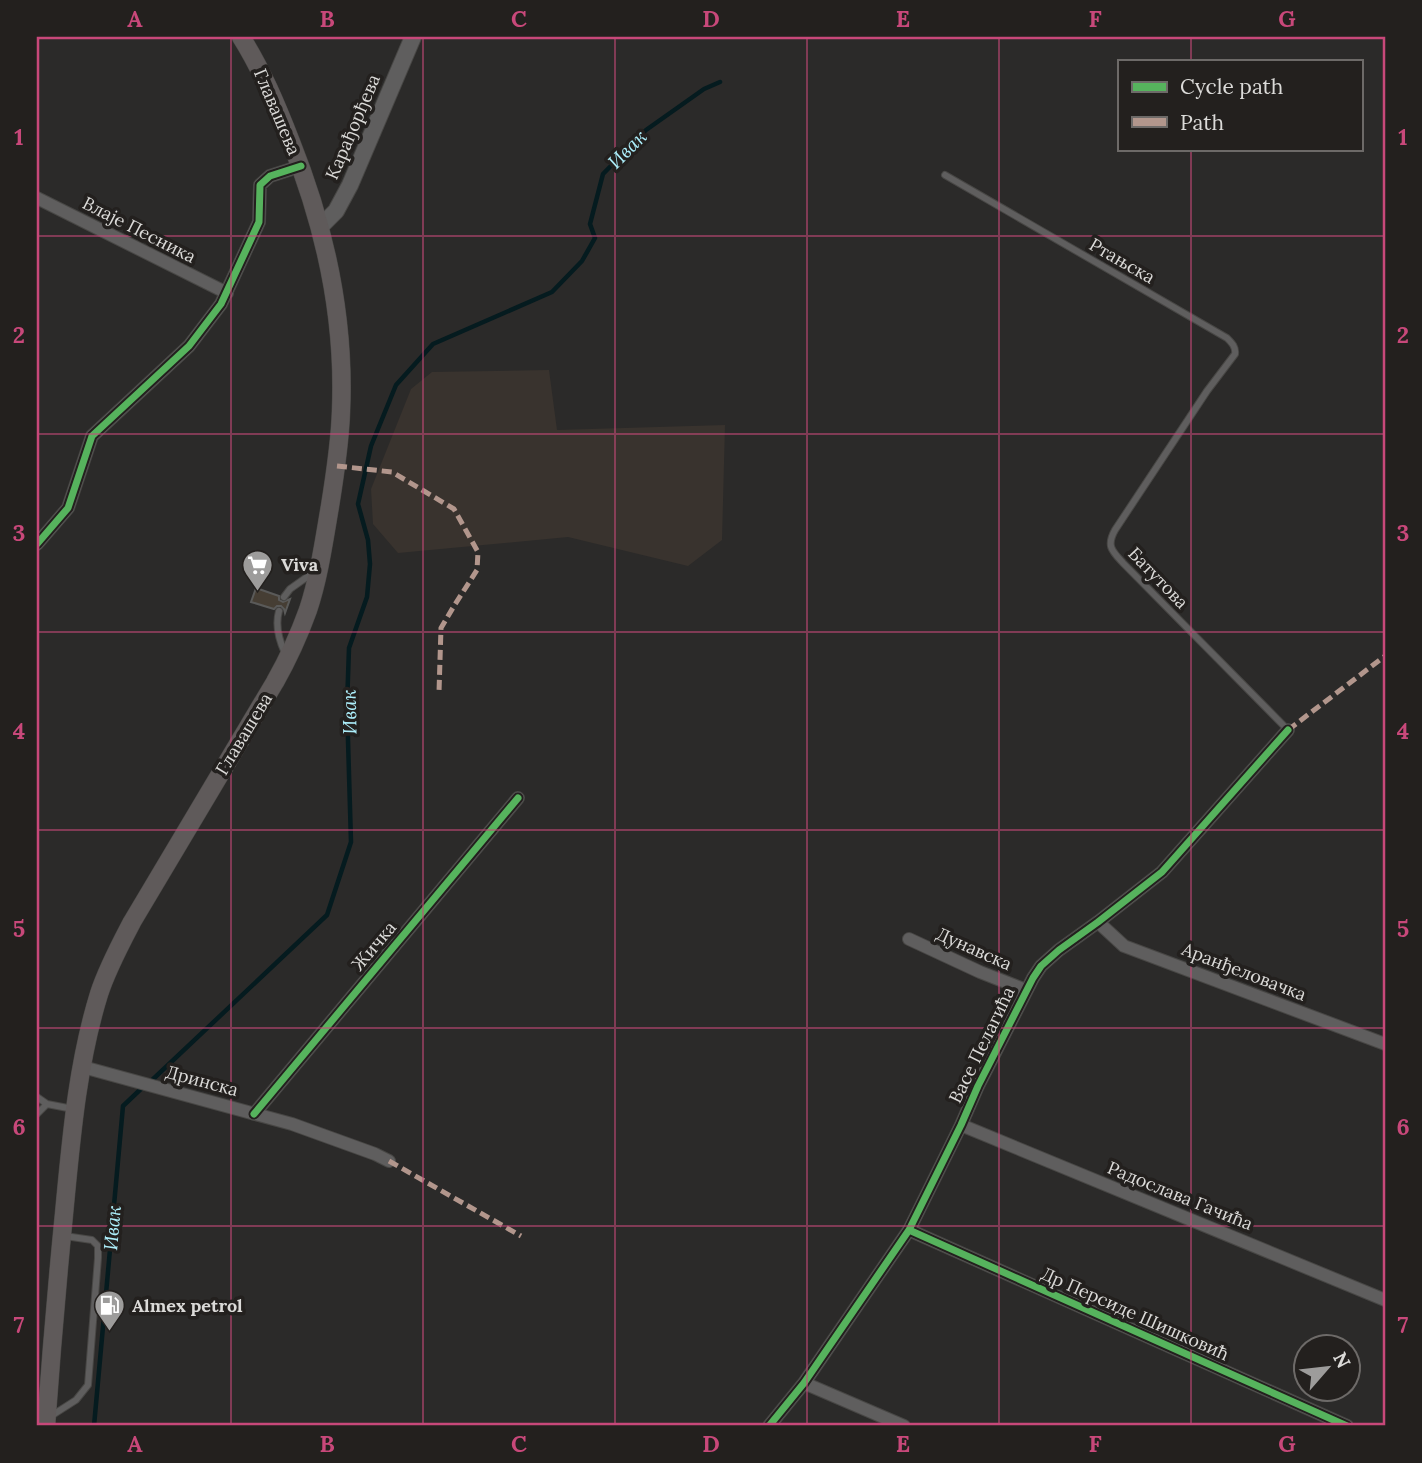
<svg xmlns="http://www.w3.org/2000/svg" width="1422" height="1463" viewBox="0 0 1422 1463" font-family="Lora,serif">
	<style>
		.built { fill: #39332e }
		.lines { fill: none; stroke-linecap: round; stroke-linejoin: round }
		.stream { stroke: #051b1f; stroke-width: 4.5 }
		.building { fill: #463e34; stroke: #5a5a59; stroke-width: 2 }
		.service-casing { stroke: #484745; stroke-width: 8 }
		.minor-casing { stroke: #484745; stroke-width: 14 }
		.tertiary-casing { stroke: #484745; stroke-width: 18 }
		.secondary-casing { stroke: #484745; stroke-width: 19 }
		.service { stroke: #5f5e5e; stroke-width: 6 }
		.minor { stroke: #5f5e5e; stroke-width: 12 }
		.tertiary { stroke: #5f5e5e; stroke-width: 16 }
		.secondary { stroke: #5f5a5a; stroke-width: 18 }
		.quiet { stroke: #b2968c; stroke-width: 5; stroke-dasharray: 10 5; stroke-linecap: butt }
		.cycleway-casing { stroke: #23201e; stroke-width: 11 }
		.cycleway { stroke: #56b35d; stroke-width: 7 }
		.grid { fill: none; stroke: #c8487a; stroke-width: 2; stroke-opacity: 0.55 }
		.labels { text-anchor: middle; stroke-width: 7; stroke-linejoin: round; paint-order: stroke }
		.street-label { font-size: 18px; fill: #dbdad8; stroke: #23201e }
		.poi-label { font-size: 18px; font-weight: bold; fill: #dbdad8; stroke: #23201e; text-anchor: start }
		.water-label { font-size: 19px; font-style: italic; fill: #adeffb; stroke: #23201e }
		.neatline { fill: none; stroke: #c8487a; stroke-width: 2.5 }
		.grid-label { font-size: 23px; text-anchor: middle; font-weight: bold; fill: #c8487a }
	</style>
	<rect width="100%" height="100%" fill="#2b2a29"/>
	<path class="built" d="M549,370L557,430L725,425L722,540L688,566L568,537L398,553L373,524L371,489L411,389L432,372Z"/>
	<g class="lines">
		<path class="stream" d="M150,1082L327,915L351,842L347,706L349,648L367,597L370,564L368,540L358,504L371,446L396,385L433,344L552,292L582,261L595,238L590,224L603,174L646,130L704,89L720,82
			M94,1426L123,1106L143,1087"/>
	</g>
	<path class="building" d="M256,588L279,596V600L283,602L290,599L285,613L284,609L281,606H277L274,609L251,602Z"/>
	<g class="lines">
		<defs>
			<path id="service" d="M945,175L1227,338C1232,343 1236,347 1235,354L1207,391L1115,530C1106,546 1112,551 1123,563L1288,730
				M284,597L290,589L314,572
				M279,611C275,625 279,640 285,653
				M37,1097L47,1104L73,1109
				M37,1114L47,1104
				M51,1416L76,1400L88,1385L98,1258V1246L92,1240L65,1236"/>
			<path id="minor" d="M37,198L227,293
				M37,544L68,508L92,436L189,346L221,304L259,222L260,185L270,176L301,166
				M1098,922L1124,946L1385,1044
				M909,939L980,972L1026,990
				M83,1067L292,1124L375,1154L389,1161
				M254,1114L518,798
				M961,1125L1385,1300
				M909,1230L1347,1426
				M804,1383L904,1426
				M769,1426L804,1383L909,1230L961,1125L978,1086L1033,978L1041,966L1059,950L1098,922L1162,872L1288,730"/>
			<path id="tertiary" d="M320,227L336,211L350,185L413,37"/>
			<path id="secondary" d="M46,1426C51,1356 57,1285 64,1214C71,1141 77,1065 99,994C107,969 120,945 132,922L275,682C288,659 299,635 308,610C319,577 324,541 330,506C335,475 340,443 341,411C345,319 325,227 291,142C277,106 262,70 241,37"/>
		</defs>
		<use href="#service" class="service-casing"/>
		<use href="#minor" class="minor-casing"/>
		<use href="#tertiary" class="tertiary-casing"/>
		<use href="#secondary" class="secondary-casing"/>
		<use href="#service" class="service"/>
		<use href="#minor" class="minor"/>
		<use href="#tertiary" class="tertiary"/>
		<use href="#secondary" class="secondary"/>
		<path class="quiet" d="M337,466L392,472L454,509L478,552L477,570L454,606L441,628L439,692
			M1288,730L1385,656
			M389,1161L521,1236"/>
		<defs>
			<path id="cycleway" d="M37,544L68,508L92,436L189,346L221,304L259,222L260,185L270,176L301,166
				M254,1114L518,798
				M909,1230L1347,1426
				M769,1426L804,1383L909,1230L961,1125L978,1086L1033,978L1041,966L1059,950L1098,922L1162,872L1288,730"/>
		</defs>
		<use href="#cycleway" class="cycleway-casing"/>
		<use href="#cycleway" class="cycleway"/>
	</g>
	<path class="grid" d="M231,37V1426M423,37V1426M615,37V1426M807,37V1426M999,37V1426M1191,37V61M1191,149V1426M37,236H1385M37,434H1385M37,632H1385M37,830H1385M37,1028H1385M37,1226H1385"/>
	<defs>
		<symbol id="supermarket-pin" viewBox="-11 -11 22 30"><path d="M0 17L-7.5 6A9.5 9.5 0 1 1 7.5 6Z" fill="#9d9c9b" stroke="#23201e"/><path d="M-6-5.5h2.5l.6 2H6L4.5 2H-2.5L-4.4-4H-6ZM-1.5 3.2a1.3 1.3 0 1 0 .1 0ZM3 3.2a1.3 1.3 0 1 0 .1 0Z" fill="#fff"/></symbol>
		<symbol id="fuel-pin" viewBox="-11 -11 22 30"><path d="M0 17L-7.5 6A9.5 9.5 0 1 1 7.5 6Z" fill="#9d9c9b" stroke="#23201e"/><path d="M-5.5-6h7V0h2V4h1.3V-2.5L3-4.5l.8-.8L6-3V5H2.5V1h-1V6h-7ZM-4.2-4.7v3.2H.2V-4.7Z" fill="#fff"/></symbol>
	</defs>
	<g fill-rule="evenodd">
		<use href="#supermarket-pin" x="240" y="548" width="35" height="47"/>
		<use href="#fuel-pin" x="92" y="1288" width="35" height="47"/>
	</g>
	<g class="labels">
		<g class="street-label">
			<text transform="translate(277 112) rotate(67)" y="6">Главашева</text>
			<text transform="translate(353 127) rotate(-67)" y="6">Карађорђева</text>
			<text transform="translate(139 230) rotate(27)" y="6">Влаје Песника</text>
			<text transform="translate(1122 261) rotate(30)" y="6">Ртањска</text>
			<text transform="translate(1158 578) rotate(46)" y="6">Батутова</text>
			<text transform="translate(244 734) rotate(-59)" y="6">Главашева</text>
			<text transform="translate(374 946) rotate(-50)" y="6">Жичка</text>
			<text transform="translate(974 949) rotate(24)" y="6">Дунавска</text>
			<text transform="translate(1244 972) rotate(21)" y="6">Аранђеловачка</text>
			<text transform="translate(982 1045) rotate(-64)" y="6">Васе Пелагића</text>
			<text transform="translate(202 1081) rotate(15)" y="6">Дринска</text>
			<text transform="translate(1180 1196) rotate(22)" y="6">Радослава Гачића</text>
			<text transform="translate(1135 1314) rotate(24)" y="6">Др Персиде Шишковић</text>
		</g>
		<g class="poi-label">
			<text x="281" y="571">Viva</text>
			<text x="132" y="1312">Almex petrol</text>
		</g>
		<g class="water-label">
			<text transform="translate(627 149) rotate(-45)" y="7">Ивак</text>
			<text transform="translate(349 712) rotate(-91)" y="7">Ивак</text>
			<text transform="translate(112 1228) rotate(-85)" y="7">Ивак</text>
		</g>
	</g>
	<rect width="1422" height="1463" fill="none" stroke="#23201e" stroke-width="77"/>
	<rect x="1118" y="60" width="245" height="91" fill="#23201e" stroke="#6d6a68" stroke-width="2"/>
	<rect x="1132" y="82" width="35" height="10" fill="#56b35d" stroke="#6d6a68" stroke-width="2"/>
	<text x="1180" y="94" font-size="21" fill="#dbdad8">Cycle path</text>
	<rect x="1132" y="117" width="35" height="10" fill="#b2968c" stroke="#6d6a68" stroke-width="2"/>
	<text x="1180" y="130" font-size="21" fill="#dbdad8">Path</text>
	<g transform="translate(1327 1368) rotate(62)"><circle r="33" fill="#23201e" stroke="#6d6a68" stroke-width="2"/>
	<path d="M0-5L12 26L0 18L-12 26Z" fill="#9d9c9b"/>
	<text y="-10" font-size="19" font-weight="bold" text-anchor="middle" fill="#dbdad8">N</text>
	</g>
	<rect x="38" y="38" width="1346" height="1386" class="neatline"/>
	<g class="grid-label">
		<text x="135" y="27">A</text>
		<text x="327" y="27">B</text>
		<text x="519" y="27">C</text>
		<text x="711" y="27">D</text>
		<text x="903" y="27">E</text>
		<text x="1095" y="27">F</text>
		<text x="1287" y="27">G</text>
		<text x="19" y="145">1</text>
		<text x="1403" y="145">1</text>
		<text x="19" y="343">2</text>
		<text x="1403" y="343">2</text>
		<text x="19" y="541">3</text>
		<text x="1403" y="541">3</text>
		<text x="19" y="739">4</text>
		<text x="1403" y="739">4</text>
		<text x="19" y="937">5</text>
		<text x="1403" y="937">5</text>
		<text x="19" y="1135">6</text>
		<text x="1403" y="1135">6</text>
		<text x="19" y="1333">7</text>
		<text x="1403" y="1333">7</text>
		<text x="135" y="1452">A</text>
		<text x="327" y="1452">B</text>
		<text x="519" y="1452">C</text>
		<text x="711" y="1452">D</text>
		<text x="903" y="1452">E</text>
		<text x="1095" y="1452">F</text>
		<text x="1287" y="1452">G</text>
	</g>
</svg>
